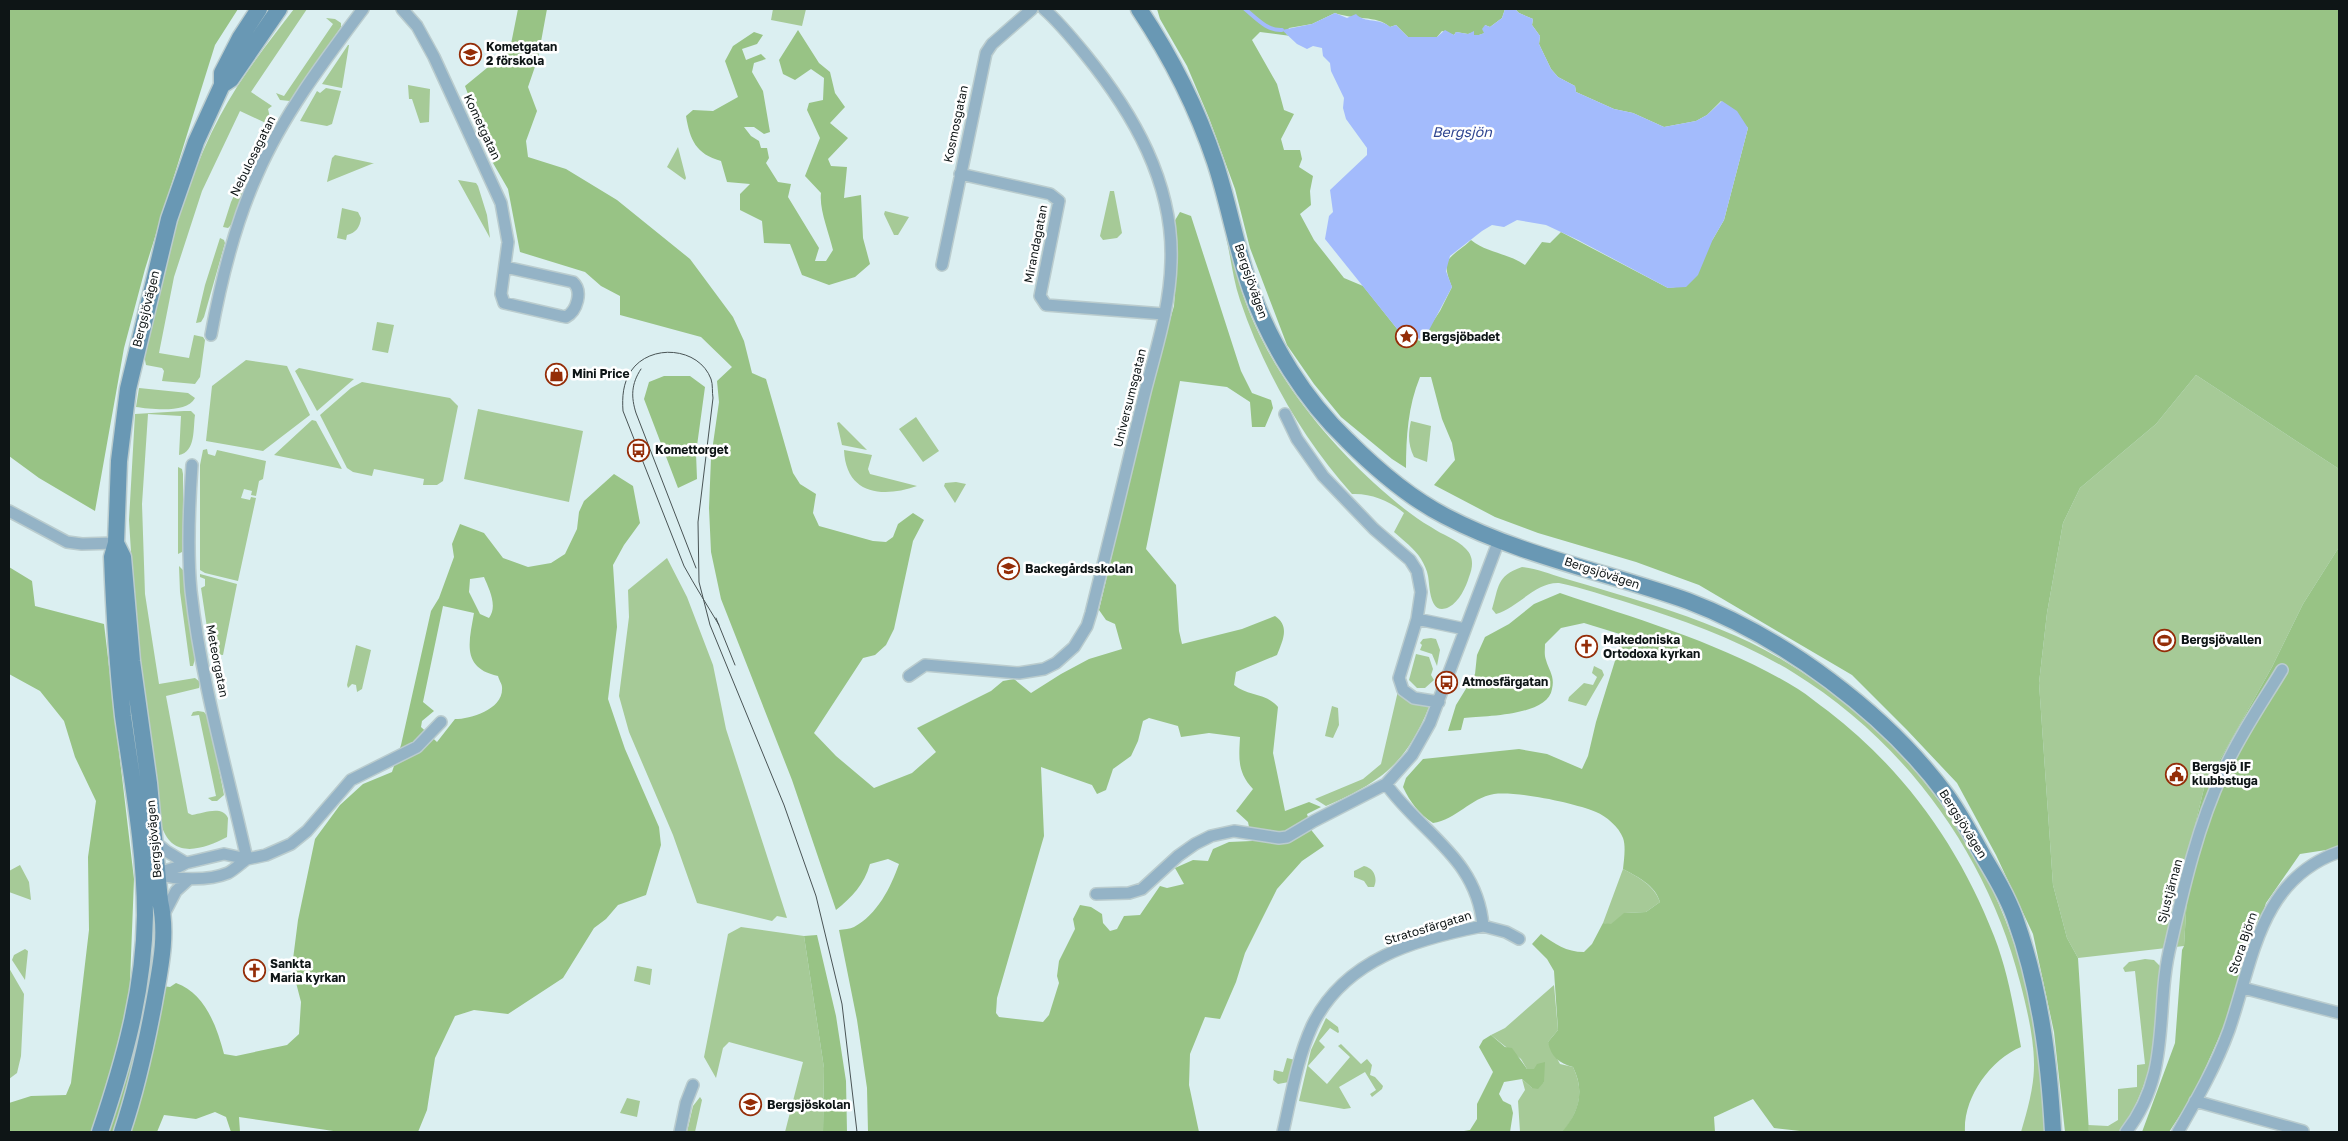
<svg xmlns="http://www.w3.org/2000/svg" width="2348" height="1141" viewBox="0 0 2348 1141" font-family="'Golos Text',sans-serif">
	<style>
		.green { fill: #a6ca97 }
		.forest { fill: #98c385; fill-rule: evenodd }
		.water { fill: #a3bbfc }
		.lines { fill: none; stroke-linecap: round; stroke-linejoin: round }
		.stream { stroke: #a3bbfc; stroke-width: 4 }
		.street-casing { stroke: #baccce; stroke-width: 14 }
		.secondary-casing { stroke: #baccce; stroke-width: 19 }
		.street { stroke: #94b3c6; stroke-width: 11 }
		.secondary { stroke: #6998b4; stroke-width: 16 }
		.tram { stroke: #495455; stroke-width: 1 }
		.labels { text-anchor: middle; stroke-width: 5; stroke-linejoin: round; paint-order: stroke }
		.poi-label { font-size: 12px; font-weight: bold; fill: #0e1516; stroke: #fff; text-anchor: start }
		.street-label { font-size: 12px; fill: #0e1516; stroke: #fff }
		.water-label { font-size: 14px; font-style: italic; fill: #304691; stroke: #fff }
	</style>
	<rect width="100%" height="100%" fill="#dbeff1"/>
	<path class="green" d="M294,9H307L251,92L272,106L268,109L270,118L274,117L278,121L275,124H268L240,111L202,191L174,277L159,353L189,358L194,335L203,337L205,340L200,377L195,384L162,381L164,371L162,368L146,365L144,355C164,273 180,191 220,116C240,78 268,43 294,9Z
		M773,9H806L802,26L771,20Z
		M326,18L335,19L341,23V27L294,97L290,101L280,100L276,93L284,96L333,24Z
		M349,45L342,88L322,84L348,45Z
		M408,85L430,89L429,122L420,123L412,99H409Z
		M326,88L341,91L332,124L327,126L300,121L317,91L320,93Z
		M263,135L267,141L253,171L231,225L228,228L223,227L231,202Z
		M678,147L686,178L685,180L667,167Z
		M335,155L372,163H374L327,182L332,158Z
		M458,180L476,183L478,186L487,215L490,238Z
		M1110,191H1114L1122,233L1117,238L1103,240L1100,236Z
		M342,208L358,212L361,218C360,227 356,233 347,235L346,240L337,238Z
		M885,211L909,217L898,235H894L884,214Z
		M1226,237H1228C1232,255 1236,274 1242,292C1266,365 1318,431 1374,483C1392,499 1410,515 1431,527C1442,535 1457,539 1466,549C1474,557 1473,567 1469,577C1466,587 1459,602 1449,607C1429,617 1430,586 1428,576C1427,570 1424,564 1421,559C1415,549 1403,540 1394,532L1404,513C1390,501 1371,493 1352,494C1302,438 1264,371 1240,300C1233,280 1231,258 1226,237Z
		M220,238L224,240L225,243L204,317L201,322L196,323L205,285Z
		M377,322L394,325L388,353L372,350Z
		M246,360L287,366L310,415L263,451L206,441L212,386Z
		M299,368L354,379L317,411L295,371Z
		M2196,375L2339,469V547L2303,604L2272,667L2204,788L2190,846L2184,946L2078,958L2067,938L2053,885L2039,683L2047,613L2063,523L2080,488L2156,424Z
		M362,382L450,398L458,406L443,481L437,485H423L424,479L374,469L372,476L353,472L347,468L320,415L351,388Z
		M139,388L188,393L195,398C187,414 151,409 136,407Z
		M478,409L583,431L569,502L464,479Z
		M184,411H191L195,415C193,428 196,452 179,455L181,416L148,414L142,504L145,594L159,684L195,678L200,682L199,688L166,696L188,813L192,815C204,813 222,805 228,818L227,837C204,849 173,860 162,827L136,622L132,568L129,520L135,414Z
		M916,417L939,451L923,462L899,429Z
		M312,420L316,421L342,469L274,455Z
		M1411,421L1431,426L1427,462L1414,457C1408,445 1408,434 1411,421Z
		M839,422L867,450L842,445L837,423Z
		M207,449L208,454L215,456L217,450L266,461L263,479L259,481L256,496L251,495L252,491L244,489L241,498L250,500L251,497L256,498L238,581L205,573L200,570V465L203,450Z
		M844,450L872,455L868,469L870,474L917,486C883,498 846,495 844,450Z
		M178,467L182,469L183,474V548L182,552L178,554Z
		M956,482L966,484L955,503L944,486L945,483Z
		M667,558L687,597L713,665L726,729L787,918L777,916L772,921L697,903L673,835L629,732L619,696L629,617L628,590Z
		M179,566L184,571L195,659L193,666H190L180,592Z
		M1522,567C1535,568 1550,574 1563,578C1594,587 1625,596 1656,606C1699,620 1742,636 1781,659C1907,733 2000,858 2030,1002C2039,1044 2043,1089 2045,1132H2021C2027,1111 2034,1088 2034,1065C2034,1038 2027,1009 2020,982C1988,856 1906,742 1794,673C1742,641 1686,621 1629,603C1606,596 1583,588 1559,583C1535,582 1518,608 1496,614L1492,609C1499,587 1496,576 1522,567Z
		M200,574L237,584L223,655L211,654L201,588L205,586V579L200,577Z
		M1431,638L1436,639L1440,650L1437,666L1432,654L1420,650L1422,645L1420,643L1423,639Z
		M356,645L371,650L362,689L357,692L356,685L352,684L348,688L347,685Z
		M1416,654L1429,657L1433,669L1431,675L1434,680L1425,688H1417L1409,680Z
		M1594,666L1602,670L1604,675L1586,706L1568,701L1569,697L1584,683L1593,685L1597,677L1592,673Z
		M1398,691C1413,709 1418,699 1429,707C1406,764 1381,782 1326,806L1315,799L1363,779L1381,764Z
		M1332,706L1338,708L1339,725L1333,738L1325,736Z
		M198,711L204,712L209,718L224,795L217,801H212L208,798L216,796L199,715L191,716L193,712Z
		M20,865L29,882L31,900L9,892V871Z
		M1364,866C1374,868 1378,878 1374,887H1368L1364,881L1354,877V871Z
		M1623,869C1638,877 1654,885 1660,902L1646,912L1625,913L1611,925L1603,923Z
		M741,927L804,936L824,1068L823,1132H785L803,1062L729,1042L723,1048L716,1078L704,1057L728,934Z
		M25,949L28,951L25,980L12,960L14,955Z
		M2145,959L2154,960L2161,967C2156,1032 2157,1076 2120,1132H2089L2088,1125L2108,1126L2118,1120V1089L2137,1087V1065L2145,1064L2135,971L2125,972L2123,968L2129,962Z
		M637,966L652,969L650,985L634,981Z
		M9,968L24,994L21,1056L17,1073L9,1079Z
		M1554,985L1558,1030L1548,1042L1560,1064L1573,1067C1585,1092 1579,1111 1563,1132H1520L1518,1101L1525,1090L1522,1079L1532,1088L1544,1082L1543,1069H1527L1521,1059L1491,1035L1505,1028Z
		M1326,1018L1338,1027L1339,1032L1338,1033L1330,1028L1319,1041L1325,1047L1308,1066L1327,1084L1350,1057L1338,1046L1341,1044L1361,1064L1367,1059L1372,1065L1370,1075L1375,1077L1383,1086L1382,1089L1372,1097L1370,1094L1376,1090L1365,1072L1339,1087L1351,1108L1344,1109L1299,1101L1311,1050Z
		M1287,1058L1295,1060L1289,1082L1278,1084L1273,1080L1274,1070L1283,1072Z
		M700,1097L702,1100L695,1132H687L693,1106Z
		M627,1098L640,1101L637,1117L620,1113Z"/>
	<path class="forest" d="M9,9H238L215,45L145,269L124,348L95,511L39,478L9,456Z
		M518,9H547L538,58L528,87L537,111L526,141L528,157L566,169L617,200L690,259L733,317L744,341L752,373L766,379L793,473L800,484L816,494L813,513L819,526L873,541L886,542L893,537L898,524L913,513L924,520L913,541L894,629L886,645L875,655L863,658L814,733L836,756L874,788L912,773L936,752L917,728L991,691L1003,681L1014,679L1031,693L1061,674L1089,659L1122,649L1115,624L1106,620L1099,610L1156,369L1174,306L1177,265L1174,222L1180,212L1191,216L1241,371L1252,393L1271,400L1273,408L1265,427H1252L1250,402L1227,387L1180,381L1146,549L1176,585L1179,631L1182,644L1242,629L1275,616C1290,626 1283,640 1277,655L1236,672L1234,685C1247,696 1267,693 1278,707L1273,753L1285,811L1309,802L1321,807L1307,814L1312,831L1324,846L1302,861L1277,889L1245,953L1236,982L1220,1019L1205,1017L1190,1054L1189,1085L1199,1132H868L867,1088L857,1020L839,930C844,929 850,929 854,927C877,915 891,887 899,864L888,859L870,864C864,885 852,897 836,910L792,780L721,599L711,552L709,508L711,458L719,402L717,381L732,367L701,337L620,315V296L601,286L585,272L520,252L508,189L493,163L465,86L510,49ZM1149,718L1178,726L1181,737L1209,733L1240,737C1239,758 1237,772 1253,789L1236,811L1248,822L1252,841L1229,842L1213,849L1208,861L1193,860L1175,868L1184,884L1167,888L1160,886L1140,915L1124,916L1117,929L1110,931L1103,923L1102,914L1091,907L1080,905L1073,919L1075,929L1059,961L1057,976L1059,983L1049,1015L1043,1022L999,1017L996,1013L997,998L1044,836L1041,767L1092,785L1097,794L1106,790L1113,769L1131,756L1138,741L1143,721Z
		M1157,9H1505L1502,18L1490,27L1485,25V33L1479,35H1474V32L1468,34L1456,32L1454,35L1442,31L1437,37H1408L1396,25L1390,27C1377,15 1353,20 1335,13L1312,24L1289,28L1286,34L1291,36L1260,32L1252,40L1277,84L1284,110L1294,114L1281,139L1284,150H1300L1302,159L1299,167L1313,176L1310,191L1311,205L1300,214L1314,240L1344,278L1363,286L1402,335L1420,341L1440,311L1452,287C1439,256 1451,259 1471,240C1487,253 1508,253 1525,265L1542,242L1550,243L1561,232L1668,288L1676,287L1713,239L1724,220L1748,128L1721,101L1707,115L1696,121L1664,127L1633,113L1614,109L1576,92L1575,86L1558,77L1551,69L1539,44L1540,36L1532,25L1533,19L1519,13L1515,9H2339V469L2196,375L2156,424L2080,488L2063,523L2047,613L2039,683L2053,885L2067,938L2078,958L2089,1132H2065L2054,1032L2033,934L1996,855L1957,783L1907,730L1852,675L1699,585L1636,562L1538,533L1495,517L1434,485L1455,460L1452,443L1442,419L1431,377H1420C1408,406 1406,437 1406,468L1392,459L1341,417L1314,384L1287,345L1250,248L1235,189L1209,118L1187,66L1160,19Z
		M798,30L819,63L830,72L835,93L845,107L830,123L848,138L828,159L831,166L847,167L844,198L861,195L863,238L870,264L855,277L829,285L802,275L790,244L764,243L762,221L740,210V194L750,184L727,182L721,161C696,154 690,140 686,116L693,110L713,111L738,97L725,61L733,46L754,32L763,35L757,44L742,49L746,60L761,54L766,59L754,63L752,72L763,91L770,132L764,134L754,127H744L751,136L759,141L761,148H767L769,158L766,163L778,182L791,184L788,197L819,248L815,261H826L833,250C829,233 819,209 821,193L805,176L820,138L807,110L809,103L823,100L824,78L811,69L795,80L783,74L779,60Z
		M664,376H690L705,387L696,453L697,479L678,488L644,399L649,382Z
		M614,474L633,486L640,523L624,545L613,565L617,627L608,699L625,749L659,827L661,845L646,895L618,905L606,919L594,928L563,978L508,1014L474,1010L455,1016L435,1058L427,1110L418,1132H340L239,1117L240,1132H231L226,1117L215,1112L196,1119L164,1115L157,1132H9V1103L31,1096L66,1095L71,1083L89,930L88,857L96,801L75,757L64,721L40,691L9,674V567L32,581L35,606L104,624L134,879L130,982L170,987L176,983C205,993 217,1027 224,1054L236,1056L287,1045L299,1034L301,1002L292,967L298,920L315,839L340,805L363,784L392,772L401,745L431,611L439,598L454,557L452,544L460,524L484,533L503,558L528,567L551,563L565,554L577,529L579,512L584,501ZM484,577C489,589 498,606 489,618L480,614L469,592L470,579ZM443,606L474,613C469,642 461,668 498,676C499,680 502,684 502,687C504,709 471,719 455,719L437,742L421,727L422,721L434,711L423,702Z
		M2339,547V848L2300,854L2266,903L2235,1001L2194,1094L2169,1132H2142L2175,1043L2182,950L2184,946L2190,846L2204,788L2272,667L2303,604Z
		M1560,593C1640,620 1725,644 1798,689C1808,695 1818,704 1828,711C1904,769 1960,848 1994,936C2008,972 2014,1009 2021,1047C1990,1060 1963,1098 1965,1132H1809L1774,1128L1753,1099L1714,1117L1715,1132H1562C1579,1112 1585,1091 1573,1067C1559,1063 1551,1057 1548,1042L1558,1030L1554,971L1547,959L1532,944L1541,934C1555,944 1566,952 1584,952L1592,944L1603,923L1611,924L1624,913L1646,912L1660,902C1655,885 1638,877 1623,869C1624,860 1626,846 1623,838C1619,827 1606,816 1596,812C1574,803 1517,791 1494,794C1470,798 1456,820 1433,823C1419,814 1410,802 1403,787L1406,778L1423,759L1519,749L1547,754L1582,769L1588,756L1596,722L1623,635L1584,623L1561,628L1545,644C1545,649 1544,655 1546,660C1549,671 1555,676 1552,689C1548,716 1485,716 1464,718L1461,730L1448,731L1456,705L1475,674L1477,655L1485,637L1509,624L1534,604Z
		M817,935L836,1016L846,1081L847,1132H823L824,1068L804,936Z
		M1491,1035L1505,1047L1512,1048L1527,1069H1534L1537,1064L1545,1062L1544,1082L1538,1089L1532,1088L1522,1079L1504,1082L1499,1094L1503,1101L1511,1105L1513,1113L1510,1132H1458L1470,1130L1477,1119V1104L1493,1072L1479,1047L1483,1040Z"/>
	<path class="water" d="M1505,9H1515L1519,13L1533,19L1532,25L1540,36L1539,44L1551,69L1558,77L1575,86L1576,92L1614,109L1633,113L1664,127L1696,121L1707,115L1722,101L1737,111L1748,128L1724,220L1713,239L1698,275L1686,287L1668,288L1578,240L1546,225L1517,220L1504,227L1492,225L1482,231L1450,256L1446,271L1452,287L1428,332L1421,339L1402,335L1325,239L1329,216L1333,212L1330,190L1367,155V148L1346,119L1343,108L1344,98L1331,71L1330,63L1323,56L1322,48L1313,46L1307,49L1297,44L1282,30L1312,24L1335,13L1347,18L1356,14C1365,24 1379,17 1390,27L1396,25L1408,37H1437L1445,30L1454,35L1456,32L1468,34L1474,31V35H1479L1484,33L1482,29L1485,25L1490,27L1502,18Z"/>
	<g class="lines">
		<path class="stream" d="M1245,9C1256,18 1267,31 1282,30"/>
		<defs>
			<path id="street" d="M402,9L417,26L434,57L501,203L508,242L501,294L504,303L561,316L566,317C577,311 583,291 573,282L505,267
				M960,174L1050,194L1059,201L1040,296L1046,305L1164,314
				M942,265L986,53L992,44L1032,9
				M211,335C221,280 234,226 257,175C283,115 324,61 363,9
				M1285,414L1297,439L1323,476L1374,529L1410,560L1417,571L1421,592L1417,619L1399,678L1403,690L1414,698L1439,702
				M192,465C189,507 187,549 191,591C201,681 227,770 247,859
				M9,511L67,542L82,544L116,543
				M1417,619L1465,629
				M909,676L925,665L1019,673L1044,669L1056,663L1074,647L1087,626L1091,613C1109,541 1127,468 1144,396C1155,352 1170,308 1171,262C1174,183 1133,113 1085,54C1072,38 1059,22 1044,9
				M1386,784C1422,834 1477,858 1483,926L1506,932L1519,939
				M155,842L166,851L186,863
				M157,874C177,880 209,881 228,873C234,870 241,863 247,859
				M151,875L178,867L186,863L224,854L247,859L266,855L291,844L307,831L351,780L417,747L441,722
				M1096,894L1129,893L1142,889L1178,856L1195,844L1211,836L1234,831L1279,838L1287,837L1314,821L1386,784L1412,755L1430,723L1499,540
				M163,916L176,891L188,880
				M2243,988L2339,1013
				M2195,1101L2303,1131
				M680,1132L686,1103L693,1085
				M1283,1132C1291,1097 1297,1059 1312,1026C1344,959 1416,939 1483,926
				M2126,1132C2173,1072 2154,1009 2171,943C2184,886 2198,825 2223,772C2239,736 2262,703 2282,670
				M2178,1132C2197,1099 2216,1066 2229,1030C2253,961 2259,880 2339,852"/>
			<path id="secondary" d="M1139,9C1171,57 1197,108 1215,162C1229,204 1236,248 1251,290C1271,345 1304,399 1347,440C1376,469 1408,497 1445,516C1519,555 1609,573 1688,601C1783,637 1886,713 1947,796C1960,814 1972,836 1983,856C1995,876 2007,896 2015,918C2040,988 2049,1059 2053,1132
				M222,85L231,79L279,9
				M116,543L123,557L132,661L149,783L160,901C168,935 160,969 154,1003C146,1046 136,1090 122,1132
				M100,1132C124,1061 144,991 145,915C145,848 132,781 123,716C117,663 114,610 112,557L116,543L119,461L128,389L169,219L196,142L222,85V73L240,38L259,9"/>
		</defs>
		<use href="#street" class="street-casing"/>
		<use href="#secondary" class="secondary-casing"/>
		<use href="#street" class="street"/>
		<use href="#secondary" class="secondary"/>
		<path class="tram" d="M641,369C631,384 631,397 636,413L696,568
			M716,618L735,665
			M719,625C707,605 695,586 684,566L623,411C622,397 623,383 631,371C650,343 699,347 711,379C713,384 712,393 713,398L698,522L699,582L710,625L784,805L816,896L842,1004L857,1132"/>
	</g>
	<defs>
		<symbol id="school-ring" viewBox="-11 -11 22 22"><circle r="9.5" fill="#fff" stroke="#942d08" stroke-width="1.5"/><path d="M0-5L7-2L0 1L-7-2ZM-4 1L0 2.5L4 1V4Q0 6-4 4Z" fill="#942d08"/></symbol>
		<symbol id="sight-ring" viewBox="-11 -11 22 22"><circle r="9.5" fill="#fff" stroke="#942d08" stroke-width="1.5"/><path d="M0-6L1.8-2.2L6-1.7L2.9 1.2L3.7 5.4L0 3.3L-3.7 5.4L-2.9 1.2L-6-1.7L-1.8-2.2Z" fill="#942d08"/></symbol>
		<symbol id="shop-ring" viewBox="-11 -11 22 22"><circle r="9.5" fill="#fff" stroke="#942d08" stroke-width="1.5"/><path d="M-5-2.5h2.3a2.7 3.5 0 0 1 5.4 0H5L5.5 6h-11ZM-1.5-2.5h3a1.5 2.3 0 0 0-3 0Z" fill="#942d08"/></symbol>
		<symbol id="bus-ring" viewBox="-11 -11 22 22"><circle r="9.5" fill="#fff" stroke="#942d08" stroke-width="1.5"/><path d="M-5-6H5V4H4V6H2V4H-2V6H-4V4H-5ZM-3.5-4V0h7V-4ZM-3.5 1.2v1.5H-2V1.2ZM2 1.2v1.5H3.5V1.2Z" fill="#942d08"/></symbol>
		<symbol id="stadium-ring" viewBox="-11 -11 22 22"><circle r="9.5" fill="#fff" stroke="#942d08" stroke-width="1.5"/><path d="M0-5a6.5 5 0 1 0 0 10a6.5 5 0 1 0 0-10ZM-3.5-1.8h7v3.6h-7Z" fill="#942d08"/></symbol>
		<symbol id="church-ring" viewBox="-11 -11 22 22"><circle r="9.5" fill="#fff" stroke="#942d08" stroke-width="1.5"/><path d="M-1.2-6h2.4v3.5h3.3v2.4h-3.3V6h-2.4V-.1h-3.3v-2.4h3.3Z" fill="#942d08"/></symbol>
		<symbol id="civic-ring" viewBox="-11 -11 22 22"><circle r="9.5" fill="#fff" stroke="#942d08" stroke-width="1.5"/><path d="M-.6-6.5H3V-4.5H.6V-3L4-1V1h2V6H-6V1h2V-1L-.6-3ZM-1.2 2.5V6h2.4V2.5Z" fill="#942d08"/></symbol>
	</defs>
	<g fill-rule="evenodd">
		<use href="#school-ring" x="458" y="42" width="25" height="25"/>
		<use href="#sight-ring" x="1394" y="324" width="25" height="25"/>
		<use href="#shop-ring" x="544" y="362" width="25" height="25"/>
		<use href="#bus-ring" x="626" y="438" width="25" height="25"/>
		<use href="#school-ring" x="996" y="556" width="25" height="25"/>
		<use href="#stadium-ring" x="2152" y="628" width="25" height="25"/>
		<use href="#church-ring" x="1574" y="634" width="25" height="25"/>
		<use href="#bus-ring" x="1434" y="670" width="25" height="25"/>
		<use href="#civic-ring" x="2164" y="762" width="25" height="25"/>
		<use href="#church-ring" x="242" y="958" width="25" height="25"/>
		<use href="#school-ring" x="738" y="1092" width="25" height="25"/>
	</g>
	<g class="labels">
		<g class="poi-label">
			<text x="486" y="51">Kometgatan<tspan x="486" dy="14">2 förskola</tspan></text>
			<text x="1422" y="341">Bergsjöbadet</text>
			<text x="572" y="378">Mini Price</text>
			<text x="655" y="454">Komettorget</text>
			<text x="1025" y="573">Backegårdsskolan</text>
			<text x="1603" y="644">Makedoniska<tspan x="1603" dy="14">Ortodoxa kyrkan</tspan></text>
			<text x="2181" y="644">Bergsjövallen</text>
			<text x="1462" y="686">Atmosfärgatan</text>
			<text x="2192" y="771">Bergsjö IF<tspan x="2192" dy="14">klubbstuga</tspan></text>
			<text x="270" y="968">Sankta<tspan x="270" dy="14">Maria kyrkan</tspan></text>
			<text x="767" y="1109">Bergsjöskolan</text>
		</g>
		<g class="street-label">
			<text transform="translate(956 124) rotate(-78)" y="4">Kosmosgatan</text>
			<text transform="translate(482 127) rotate(65)" y="4">Kometgatan</text>
			<text transform="translate(253 156) rotate(-64)" y="4">Nebulosagatan</text>
			<text transform="translate(1036 244) rotate(-79)" y="4">Mirandagatan</text>
			<text transform="translate(1251 281) rotate(71)" y="4">Bergsjövägen</text>
			<text transform="translate(146 309) rotate(-76)" y="4">Bergsjövägen</text>
			<text transform="translate(1130 398) rotate(-76)" y="4">Universumsgatan</text>
			<text transform="translate(1602 573) rotate(18)" y="4">Bergsjövägen</text>
			<text transform="translate(217 661) rotate(79)" y="4">Meteorgatan</text>
			<text transform="translate(1963 824) rotate(58)" y="4">Bergsjövägen</text>
			<text transform="translate(154 839) rotate(-95)" y="4">Bergsjövägen</text>
			<text transform="translate(2170 891) rotate(-75)" y="4">Sjustjärnan</text>
			<text transform="translate(1428 928) rotate(-17)" y="4">Stratosfärgatan</text>
			<text transform="translate(2243 943) rotate(-71)" y="4">Stora Björn</text>
		</g>
		<g class="water-label">
			<text x="1462" y="137">Bergsjön</text>
		</g>
	</g>
	<rect width="2348" height="1141" fill="none" stroke="#0e1516" stroke-width="20"/>
</svg>
